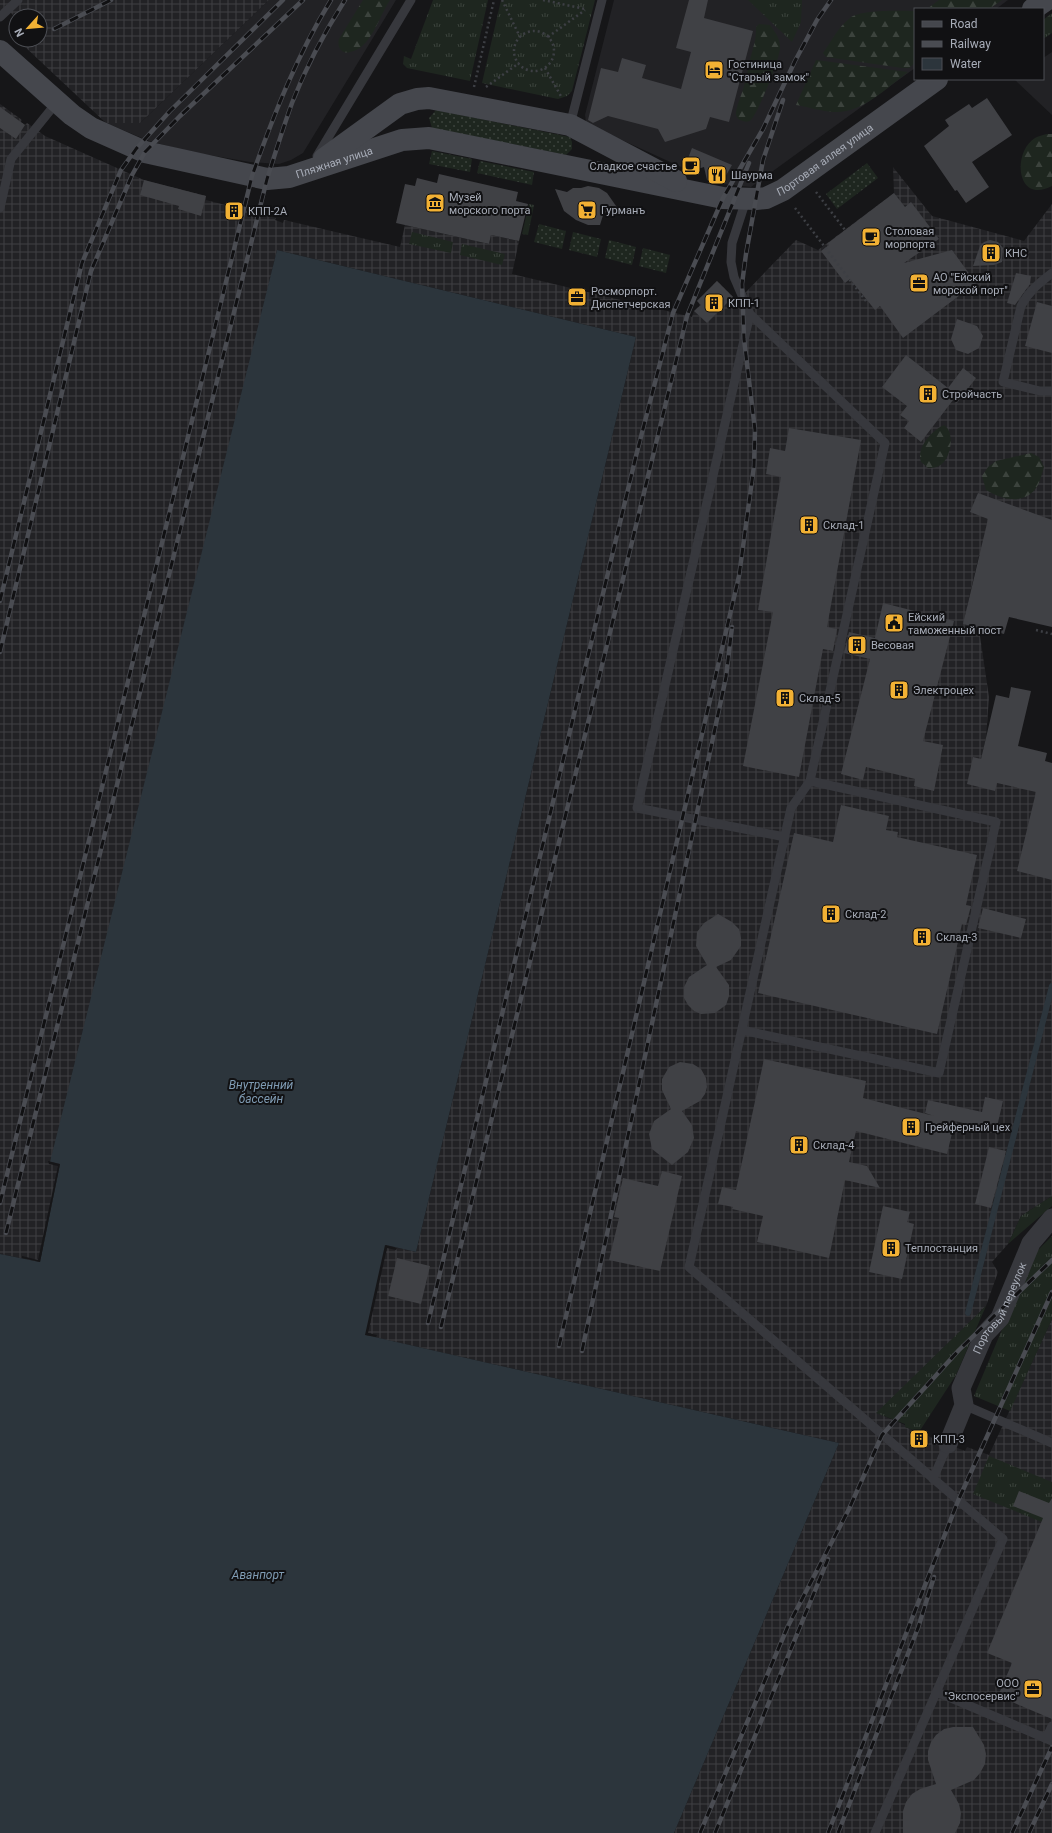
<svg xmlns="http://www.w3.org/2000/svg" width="1052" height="1833" viewBox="0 0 1052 1833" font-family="Roboto,sans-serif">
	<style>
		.built { fill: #222225 }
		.industrial { fill: url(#industrial-grid) }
		.grass { fill: url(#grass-tufts) }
		.forest { fill: url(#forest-firs) }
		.garden { fill: url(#garden-dots) }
		.water { fill: #2c353c }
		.pier { fill: #161618 }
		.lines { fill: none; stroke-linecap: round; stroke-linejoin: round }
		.stream { stroke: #2c353c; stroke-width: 6 }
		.building { fill: #404145 }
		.path { stroke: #3d3f44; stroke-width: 2.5; stroke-dasharray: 2 3; stroke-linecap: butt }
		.lane { stroke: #37383d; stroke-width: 9 }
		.street { stroke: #37383d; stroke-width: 19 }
		.secondary { stroke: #45474d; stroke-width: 22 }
		.rail-casing { stroke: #4a4c52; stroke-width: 4.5 }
		.rail { stroke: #111113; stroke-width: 3; stroke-dasharray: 9; stroke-linecap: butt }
		.labels { text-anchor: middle; stroke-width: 4; stroke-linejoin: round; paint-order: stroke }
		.poi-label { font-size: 11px; fill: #a8adb8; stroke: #111113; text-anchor: start }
		.street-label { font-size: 11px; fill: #a8adb8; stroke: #111113 }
		.water-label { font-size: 12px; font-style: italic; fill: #7f9bb3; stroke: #111113 }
	</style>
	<defs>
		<pattern id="industrial-grid" width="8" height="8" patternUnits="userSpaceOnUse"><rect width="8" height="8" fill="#222225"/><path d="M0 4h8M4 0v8" fill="none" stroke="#3f3f43"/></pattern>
		<pattern id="grass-tufts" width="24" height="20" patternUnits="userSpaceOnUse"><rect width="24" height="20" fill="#1e261f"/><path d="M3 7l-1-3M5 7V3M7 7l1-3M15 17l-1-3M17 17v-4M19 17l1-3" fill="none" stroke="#3c433d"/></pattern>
		<pattern id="forest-firs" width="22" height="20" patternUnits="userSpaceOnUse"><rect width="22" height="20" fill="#1e261f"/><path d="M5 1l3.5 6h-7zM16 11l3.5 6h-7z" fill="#3c433d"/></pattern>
		<pattern id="garden-dots" width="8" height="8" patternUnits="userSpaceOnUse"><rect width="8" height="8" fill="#1e261f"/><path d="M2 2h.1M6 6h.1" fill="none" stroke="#3c433d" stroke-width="1.8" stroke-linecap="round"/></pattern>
	</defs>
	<rect width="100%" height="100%" fill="#161618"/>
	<path class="built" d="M269,0H396L303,153L291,160L279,164L250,162L191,152L149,141L106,123H140Z
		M614,0H1008L996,9H915V68L751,187L713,183L707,180L709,169L696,164L690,171L589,125L586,122L585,115Z
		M1052,52V115L1014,79H1043V58Z"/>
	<path class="industrial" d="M0,0H269L140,123H106L23,45L24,40H40V16H16V18L8,10H0Z
		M0,104L22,120L21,122L25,125L27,123L45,136L144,180L206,196V200L276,218L275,220L283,223L284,220L400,247L405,225L489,244L491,235L519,241L512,274L692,317L694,311L700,305L697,301L717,281L738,302L747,296L745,293L796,240L818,250L894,193L893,167L932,216L1024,241L1052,204V573L979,555L967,607L976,609L989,697L986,738L981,759L1052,776V1196L1021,1216L1008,1244L992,1262L998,1272L986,1306L877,1413L905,1425V1427L965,1451L967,1447L989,1455L1052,1319V1833H674L839,1443L365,1335L385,1245L416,1252L636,337L277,250L60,1164L40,1262L0,1254Z"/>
	<path class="grass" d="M433,0H488L470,81L407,68L403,64L404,56L411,59Z
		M501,0H595L572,91L567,96L558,99L482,83Z
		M748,0H802L801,22L792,42Z
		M1052,13V33L1043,39V20Z
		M529,204L534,205L528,235L522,234Z
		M412,232L453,242L451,253L409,244Z
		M462,244L505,254L502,265L460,255Z
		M1052,1196V1206L1008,1244L1021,1216Z
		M1052,1236V1319L1010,1411L974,1396L1034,1254Z
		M986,1306L956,1375L919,1432L905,1427V1424L876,1413Z
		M989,1456L1052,1482V1517L1049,1525L973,1494Z"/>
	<path class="forest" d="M363,0H390C379,16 371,49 350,52C347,53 344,53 341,50C338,47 338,43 339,39Z
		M939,0H1002L989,9H927Z
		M915,11V63L909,68H902L826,57L823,53C831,42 838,27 850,18C862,9 899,11 915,11Z
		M759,24L770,25C775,32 780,38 780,47C781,56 758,113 751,120C749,122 746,122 743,121C738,120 736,117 736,113C737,103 742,95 744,86C747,77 748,66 751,56C754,44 756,41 756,27Z
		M816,60L908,72C886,88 862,114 833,112C820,111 808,107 796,105Z
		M1047,134H1052V186C1016,205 1012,152 1035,138C1038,136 1043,135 1047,134Z
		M944,425C955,432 951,455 943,463C939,467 934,468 928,468L921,462C916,448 932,430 944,425Z
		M1031,453L1039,457L1044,467C1042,473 1041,479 1038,485C1026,506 1002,500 986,490L982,476L988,467L996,461Z"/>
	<path class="garden" d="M436,110L570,137L572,142V149L566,155L432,128L429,118Z
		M432,151L472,159L470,172L429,164Z
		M480,161L534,172L532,185L477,173Z
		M867,163L878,178L837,209L826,194Z
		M539,224L566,231L562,249L534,242Z
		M573,232L601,239L597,257L569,250Z
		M609,240L636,247L632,265L605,258Z
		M643,248L670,255L666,273L639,266Z"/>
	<path class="water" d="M277,250L636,337L416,1252L386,1245L366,1335L839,1443L674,1833H0V1254L40,1262L60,1164L50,1162Z"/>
	<path class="pier" d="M48,1161L60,1164L40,1262L22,1258V1256L38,1260L58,1166L49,1164Z
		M385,1245L397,1248L396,1250L387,1248L368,1333L377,1335L376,1337L365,1335Z"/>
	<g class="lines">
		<path class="stream" d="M968,1313L1052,986"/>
	</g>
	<path class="building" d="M689,0H708L704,18L753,31L729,122L710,117L706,129L665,142L658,129L608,116L593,123L588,120L601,68L618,72L622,58L646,65L642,78L681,89L691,52L676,48Z
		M987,98L1012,135L972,162L989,187L966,203L957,190L955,191L924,146L949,126L945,120L969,104L972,108Z
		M0,107L25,125L16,139L0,128Z
		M692,148L732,165L724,179L716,183L707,180L704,167L685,173L683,171Z
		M439,174L518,192L516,201L528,204L519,241L491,235L489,244L396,223L405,184L415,186L417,178L437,183Z
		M144,180L206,196L201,216L178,209L179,206L140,195Z
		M588,186L599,188L607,193L623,216L604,212L600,225H588L576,220L564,211L555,189L567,192L573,188H581Z
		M894,193L905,207L911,202L939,239L904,263L952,250L976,283L903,338L880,306L875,310L850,279L845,283L821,251L829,245L828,243Z
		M990,240L998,242L1003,248L1002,262L994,265L973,266L980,246L984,242Z
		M1016,273L1031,276L1030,284L1015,305L1007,303Z
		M717,281L733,297L707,323L694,311L701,305L697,301Z
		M1037,302L1052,306V353L1025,346Z
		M957,319L977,326L983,336L979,348L968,354L956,350L951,339Z
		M906,355L948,388L963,368L976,378L957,403L953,400L921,442L904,428L909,421L900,415L907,406L882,387Z
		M789,428L861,440L827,627L837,629L833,651L823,649L799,777L743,766L773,612L758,610L781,477L766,474L770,448L785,451Z
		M978,493L1052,520V627L1009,617L1004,634L963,624L988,519L970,512Z
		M883,603L954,621L923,741L943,745L934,791L914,786L915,779L866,767L863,780L841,774L870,659L844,653L849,632L875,638Z
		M1011,687L1031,691L1018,746L1047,753L1045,761L1052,763V880L1017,871L1036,792L997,783L995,791L967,784L973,757L981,759L996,695L1009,698Z
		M841,805L889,816L886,830L898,832L897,837L977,855L966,905L971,906L966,925L962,924L937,1034L758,993L794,833L833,842Z
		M983,908L1026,919L1021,938L978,928Z
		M718,914L732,922L739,929L741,938V946L731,960L716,967L729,985V996L726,1005L715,1013L701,1014L694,1011L688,1005L684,998V987L689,977L707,965L696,946L697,932L704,923Z
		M764,1059L866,1081L863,1098L934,1116L925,1113L928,1100L982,1112L985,1097L1003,1101L996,1131L955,1121L947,1154L856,1131L849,1162L867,1166L880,1188L845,1180L829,1258L757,1242L763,1216L732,1209L733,1207L718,1204L722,1187L736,1190Z
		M680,1062L693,1064L701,1069L706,1078L707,1087L705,1094L700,1101L682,1111L692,1125L694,1138L688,1152L672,1165L652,1149L649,1134L654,1121L671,1109L662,1090V1079L669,1067Z
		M989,1147L1006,1151L991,1208L975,1204Z
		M662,1171L682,1176L660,1271L609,1260L619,1218L614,1217L623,1178L658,1186Z
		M883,1206L910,1212L907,1222L914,1224L902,1279L869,1272Z
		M397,1258L430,1266L421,1304L388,1296Z
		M1019,1491L1049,1503L1052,1498V1719L998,1696L1012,1663L987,1653L1043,1518L1013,1506Z
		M953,1727H973L984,1745L986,1754L985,1764L980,1773L974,1780L951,1790L959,1804L961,1813L960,1823L955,1833H903V1811L906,1802L912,1794L920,1789L936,1784L928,1760V1751L931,1742L936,1735L944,1729Z"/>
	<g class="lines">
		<path class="path" d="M502,0L520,37
			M543,0L585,9
			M514 51a20 20 0 1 1 40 0a20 20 0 1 1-40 0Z
			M548,37L585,10
			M545,68L562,98
			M474,87L494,0
			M486,87L519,63
			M816,192L845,230
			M795,208L866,301L867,300
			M1036,630L1052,634"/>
		<path class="lane" d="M0,17L18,0
			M570,125L602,0
			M317,156L411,0
			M746,200L732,243L731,262L734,277L750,314L885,443L810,781L791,808L689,1267L1003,1539L875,1833
			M0,208L11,159L57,102
			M1052,273C1039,283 1029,291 1021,306L1003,382L1040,391H1052
			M750,314L637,808L785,837
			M742,1030L939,1073L996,822L810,781
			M964,1405L1052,1443
			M933,1479L948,1444
			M937,1692L1052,1741
			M1046,1739L1052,1726"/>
		<path class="street" id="s1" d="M948,1444L964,1405L961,1388L984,1335L1000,1318L1031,1243L1052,1218"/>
		<g class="secondary">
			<path d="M1033,9L1046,0"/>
			<path id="s2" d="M0,51L72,115L91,128L145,152L267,179L289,177L402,140L429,138L723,198L756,199L766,198L783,190L937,79"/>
			<path d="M324,159L400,104L417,99L429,98L570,125L676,181"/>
		</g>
		<defs>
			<path id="rail" d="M54,29L111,0
				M0,601L82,263L121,170L136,149L170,111L283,0
				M0,652L91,271L132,175L145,152L180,116L303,0
				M0,1203L252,176C274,114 297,55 331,0
				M6,1233L267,179C275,154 283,128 292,103C306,67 324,33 345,0
				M428,1323L636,456L673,313L723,198L763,129L795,61L817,20L831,0
				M441,1327L687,316L749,163
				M559,1346L739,576L754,466L755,430L744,339L742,284L746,254L763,160L783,100
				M582,1351L726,677L732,627
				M700,1833L788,1626L849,1509L882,1435L959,1350L1052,1260
				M715,1833L828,1559
				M828,1833L958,1501L1052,1292
				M838,1833L918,1628L934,1577
				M1012,1833L1052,1747
				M1029,1833L1052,1784"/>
		</defs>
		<use href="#rail" class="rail-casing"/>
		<use href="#rail" class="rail"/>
	</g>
	<defs>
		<symbol id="hotel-square" viewBox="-11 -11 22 22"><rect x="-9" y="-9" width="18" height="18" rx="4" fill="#f2b134" stroke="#111113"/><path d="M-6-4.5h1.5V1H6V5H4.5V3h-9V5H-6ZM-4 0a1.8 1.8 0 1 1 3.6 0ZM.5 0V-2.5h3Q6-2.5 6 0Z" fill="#111"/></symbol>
		<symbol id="cafe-square" viewBox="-11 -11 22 22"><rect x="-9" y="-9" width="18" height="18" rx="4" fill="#f2b134" stroke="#111113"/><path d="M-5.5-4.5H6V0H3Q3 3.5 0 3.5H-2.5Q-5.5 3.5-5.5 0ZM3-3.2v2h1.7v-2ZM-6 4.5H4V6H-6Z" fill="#111"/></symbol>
		<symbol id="restaurant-square" viewBox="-11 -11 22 22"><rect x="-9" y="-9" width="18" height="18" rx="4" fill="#f2b134" stroke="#111113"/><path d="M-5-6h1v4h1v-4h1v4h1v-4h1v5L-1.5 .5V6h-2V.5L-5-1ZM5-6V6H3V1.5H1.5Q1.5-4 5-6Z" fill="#111"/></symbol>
		<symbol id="museum-square" viewBox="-11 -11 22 22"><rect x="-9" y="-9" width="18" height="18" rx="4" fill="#f2b134" stroke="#111113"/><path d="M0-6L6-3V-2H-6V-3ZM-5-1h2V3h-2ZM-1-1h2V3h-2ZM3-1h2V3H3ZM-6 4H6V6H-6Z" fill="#111"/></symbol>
		<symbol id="supermarket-square" viewBox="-11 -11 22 22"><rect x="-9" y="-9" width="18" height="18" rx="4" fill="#f2b134" stroke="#111113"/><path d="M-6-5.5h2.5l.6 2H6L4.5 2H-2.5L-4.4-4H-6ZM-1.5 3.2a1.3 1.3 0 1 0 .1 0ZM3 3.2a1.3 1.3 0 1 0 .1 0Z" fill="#111"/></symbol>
		<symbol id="building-square" viewBox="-11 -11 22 22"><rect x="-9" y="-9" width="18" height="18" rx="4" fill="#f2b134" stroke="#111113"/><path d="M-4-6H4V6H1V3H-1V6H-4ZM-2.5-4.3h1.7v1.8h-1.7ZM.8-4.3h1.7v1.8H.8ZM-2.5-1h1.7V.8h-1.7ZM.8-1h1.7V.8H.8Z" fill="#111"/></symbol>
		<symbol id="office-square" viewBox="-11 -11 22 22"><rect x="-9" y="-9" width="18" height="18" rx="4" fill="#f2b134" stroke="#111113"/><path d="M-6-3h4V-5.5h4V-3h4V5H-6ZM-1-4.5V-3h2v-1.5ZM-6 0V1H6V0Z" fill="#111"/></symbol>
		<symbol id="civic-square" viewBox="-11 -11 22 22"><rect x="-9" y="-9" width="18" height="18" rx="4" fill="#f2b134" stroke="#111113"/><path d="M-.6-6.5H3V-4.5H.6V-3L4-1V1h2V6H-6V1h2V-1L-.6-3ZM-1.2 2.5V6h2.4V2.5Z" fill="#111"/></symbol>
	</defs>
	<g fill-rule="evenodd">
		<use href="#hotel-square" x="703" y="59" width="22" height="22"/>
		<use href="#cafe-square" x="680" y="155" width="22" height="22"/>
		<use href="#restaurant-square" x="706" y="164" width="22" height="22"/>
		<use href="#museum-square" x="424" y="192" width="22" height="22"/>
		<use href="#supermarket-square" x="576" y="199" width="22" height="22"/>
		<use href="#building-square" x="223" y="200" width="22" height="22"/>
		<use href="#cafe-square" x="860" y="226" width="22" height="22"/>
		<use href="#building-square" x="980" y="242" width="22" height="22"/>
		<use href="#office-square" x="908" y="272" width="22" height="22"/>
		<use href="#office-square" x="566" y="286" width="22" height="22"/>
		<use href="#building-square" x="703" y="292" width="22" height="22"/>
		<use href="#building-square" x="917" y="383" width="22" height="22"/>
		<use href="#building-square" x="798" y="514" width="22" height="22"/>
		<use href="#civic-square" x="883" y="612" width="22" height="22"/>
		<use href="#building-square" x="846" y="634" width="22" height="22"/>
		<use href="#building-square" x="888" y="679" width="22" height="22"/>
		<use href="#building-square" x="774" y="687" width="22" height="22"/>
		<use href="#building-square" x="820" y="903" width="22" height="22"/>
		<use href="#building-square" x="911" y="926" width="22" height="22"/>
		<use href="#building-square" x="900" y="1116" width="22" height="22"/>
		<use href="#building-square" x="788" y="1134" width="22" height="22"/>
		<use href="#building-square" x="880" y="1237" width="22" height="22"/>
		<use href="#building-square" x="908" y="1428" width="22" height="22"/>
		<use href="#office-square" x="1022" y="1678" width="22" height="22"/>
	</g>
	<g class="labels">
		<g class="poi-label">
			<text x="728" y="68">Гостиница<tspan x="728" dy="13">"Старый замок"</tspan></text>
			<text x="677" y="170" text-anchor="end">Сладкое счастье</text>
			<text x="731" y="179">Шаурма</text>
			<text x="449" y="201">Музей<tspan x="449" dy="13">морского порта</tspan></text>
			<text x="601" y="214">Гурманъ</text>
			<text x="248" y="215">КПП-2А</text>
			<text x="885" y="235">Столовая<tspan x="885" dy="13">морпорта</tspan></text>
			<text x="1005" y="257">КНС</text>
			<text x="933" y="281">АО "Ейский<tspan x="933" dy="13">морской порт"</tspan></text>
			<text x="591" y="295">Росморпорт.<tspan x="591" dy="13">Диспетчерская</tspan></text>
			<text x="728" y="307">КПП-1</text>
			<text x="942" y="398">Стройчасть</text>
			<text x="823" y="529">Склад-1</text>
			<text x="908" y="621">Ейский<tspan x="908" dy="13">таможенный пост</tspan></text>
			<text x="871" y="649">Весовая</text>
			<text x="913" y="694">Электроцех</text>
			<text x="799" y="702">Склад-5</text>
			<text x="845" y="918">Склад-2</text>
			<text x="936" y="941">Склад-3</text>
			<text x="925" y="1131">Грейферный цех</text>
			<text x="813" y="1149">Склад-4</text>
			<text x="905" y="1252">Теплостанция</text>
			<text x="933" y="1443">КПП-3</text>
			<text x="1019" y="1687" text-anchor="end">ООО<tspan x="1019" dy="13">"Экспосервис"</tspan></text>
		</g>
		<g class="street-label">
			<text dy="4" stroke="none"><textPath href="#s2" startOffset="885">Портовая аллея улица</textPath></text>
			<text dy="4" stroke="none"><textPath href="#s2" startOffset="373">Пляжная улица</textPath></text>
			<text dy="4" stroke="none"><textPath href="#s1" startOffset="149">Портовый переулок</textPath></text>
		</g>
		<g class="water-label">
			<text x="261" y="1089">Внутренний<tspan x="261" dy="14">бассейн</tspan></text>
			<text x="258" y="1579">Аванпорт</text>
		</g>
	</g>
	<rect x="914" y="8" width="130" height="72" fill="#111113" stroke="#4d4f55"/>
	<rect x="922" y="21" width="20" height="6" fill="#45474d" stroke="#4d4f55"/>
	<text x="950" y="28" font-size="12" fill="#a8adb8">Road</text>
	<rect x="922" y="41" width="20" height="6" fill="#4a4c52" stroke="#4d4f55"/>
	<text x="950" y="48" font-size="12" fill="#a8adb8">Railway</text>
	<rect x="922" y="58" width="20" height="12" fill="#2c353c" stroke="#4d4f55"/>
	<text x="950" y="68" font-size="12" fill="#a8adb8">Water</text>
	<g transform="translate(28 28) rotate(243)"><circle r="19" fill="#111113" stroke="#4d4f55"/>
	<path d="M0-3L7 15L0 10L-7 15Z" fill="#f2b134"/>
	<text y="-6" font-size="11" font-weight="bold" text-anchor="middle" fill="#a8adb8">N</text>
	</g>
</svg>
